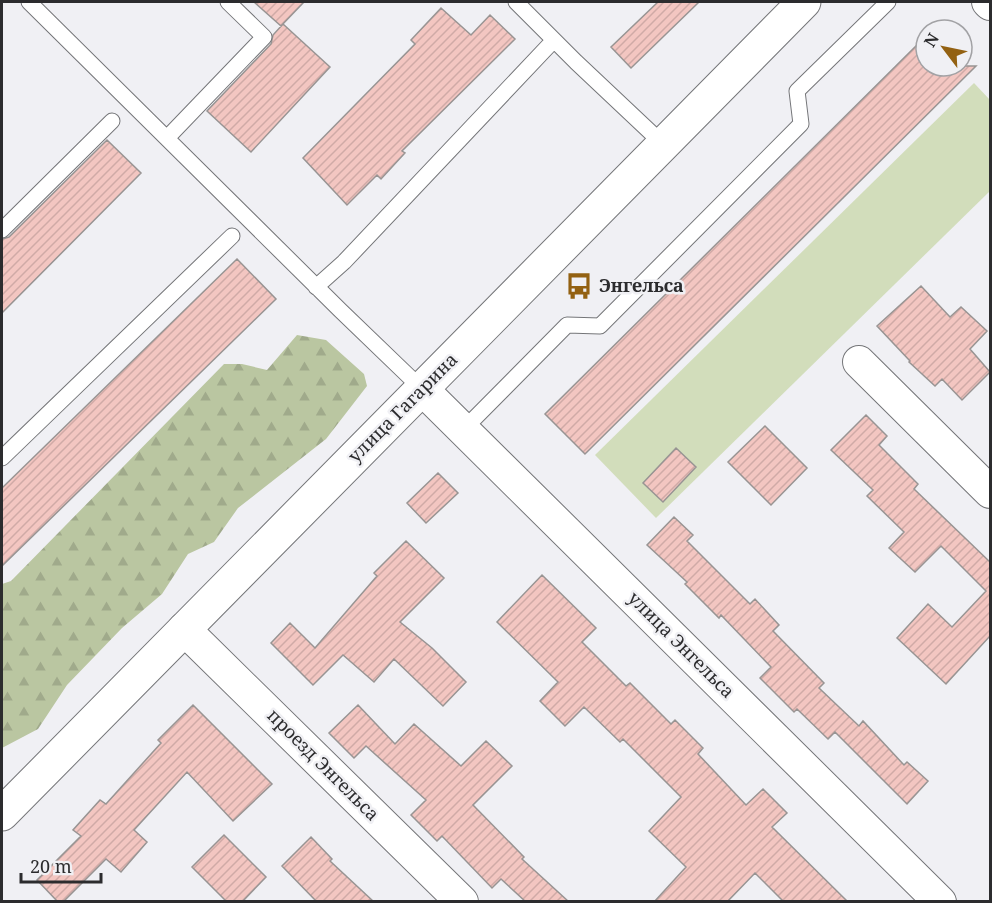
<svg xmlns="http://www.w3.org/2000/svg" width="992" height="903" viewBox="0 0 992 903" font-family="'Noto Serif',serif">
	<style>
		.forest { fill: url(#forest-firs) }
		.park { fill: #d2ddbb }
		.building { fill: url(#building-hatch); stroke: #989493; stroke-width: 1.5 }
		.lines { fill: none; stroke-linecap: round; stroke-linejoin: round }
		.service-casing { stroke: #747578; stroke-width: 17 }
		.minor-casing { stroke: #747578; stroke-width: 34 }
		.tertiary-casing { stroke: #747578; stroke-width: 35 }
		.service { stroke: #fff; stroke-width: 15 }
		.minor { stroke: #fff; stroke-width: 32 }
		.tertiary { stroke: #fff; stroke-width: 33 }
		.labels { text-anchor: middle; stroke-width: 5; stroke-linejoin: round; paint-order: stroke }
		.poi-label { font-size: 18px; font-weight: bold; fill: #2c2c2e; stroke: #f0f0f4; text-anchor: start }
		.street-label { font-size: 18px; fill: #2c2c2e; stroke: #f0f0f4 }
	</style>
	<defs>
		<pattern id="forest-firs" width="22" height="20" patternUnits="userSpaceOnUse" patternTransform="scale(1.5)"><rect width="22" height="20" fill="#bac6a1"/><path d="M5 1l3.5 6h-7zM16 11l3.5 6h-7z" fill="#a0aa8b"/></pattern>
		<pattern id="building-hatch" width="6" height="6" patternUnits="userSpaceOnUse" patternTransform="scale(1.5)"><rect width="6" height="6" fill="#f3c6c1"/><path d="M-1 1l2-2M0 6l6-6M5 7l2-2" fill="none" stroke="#d0aaa6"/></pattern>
	</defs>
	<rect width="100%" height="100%" fill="#f0f0f4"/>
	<path class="forest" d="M297,335L326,340L364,374L367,386L326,439L238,508L214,542L188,554L162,594L122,628L67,685L38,729L2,748V584L11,581L224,364H242L267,370Z"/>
	<path class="park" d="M974,83L990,100V191L656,518L595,455Z"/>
	<path class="building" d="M254,2H304L281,26Z
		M658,2H699L631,68L611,47Z
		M441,8L471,35L490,15L515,39L402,151L405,153L381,179L377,175L347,205L303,158L415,44L411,40Z
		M283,24L330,67L251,152L207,111L271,44L273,35Z
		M926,36V66H976L585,454L545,414Z
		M107,140L141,173L2,313V239L9,237Z
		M237,259L276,299L2,566V488Z
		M921,286L950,317L961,307L987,331L970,349L990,372L962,400L942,379L935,386L909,362L910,361L877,326Z
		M866,415L887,436L879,445L918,484L914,489L990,562V636L946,684L897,638L928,604L952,627L986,591L941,546L915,572L889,548L904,532L867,496L873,490L831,450Z
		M765,426L807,468L771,505L728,462Z
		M676,448L696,467L663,502L643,483Z
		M438,473L458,493L426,523L407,503Z
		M674,517L693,535L687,541L750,604L755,599L779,625L773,631L824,683L819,688L859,726L863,721L904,765L907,762L928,781L907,804L835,732L828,739L797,709L794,712L760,678L771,667L721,615L719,618L685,584L687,582L647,545Z
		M406,541L444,578L400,622L432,648L466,682L443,706L394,659L374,682L343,655L313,685L271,643L290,623L315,648L377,576L374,573Z
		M542,575L596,628L582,642L626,686L630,683L671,724L675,720L703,748L698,754L746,805L763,789L787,813L772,827L848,902H784L755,873L727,902H654L686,867L649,831L681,797L623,739L620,742L584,707L565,726L540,701L558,682L497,622Z
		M193,705L272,784L233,821L187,772L134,830L147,842L121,872L106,859L63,902H58L37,880L81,836L73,830L100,800L106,804L161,743L158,740Z
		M358,705L395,744L414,724L461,766L486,741L512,766L473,805L524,857L522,859L569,902H526L501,879L492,888L442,836L437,841L411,815L426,800L366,746L354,758L329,733Z
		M224,835L266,877L242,902H227L192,867Z
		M311,837L332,859L330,861L374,902H317L282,866Z"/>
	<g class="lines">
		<defs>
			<path id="service" d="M29,2L341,311L422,389
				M516,2L576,62L663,144
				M167,138L264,37L228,2
				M2,230L112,121
				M316,287L344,262L554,40
				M463,430L567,325L600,326L801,124L797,91L888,2
				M2,458L232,236"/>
			<path id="minor" d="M988,2L990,4
				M859,362L990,492
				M422,389L940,902
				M184,629L462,902"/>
			<path id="tertiary" d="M2,814L804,2"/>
		</defs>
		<use href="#service" class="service-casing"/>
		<use href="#minor" class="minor-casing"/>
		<use href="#tertiary" class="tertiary-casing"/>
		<use href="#service" class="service"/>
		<use href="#minor" class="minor"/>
		<use href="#tertiary" class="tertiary"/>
	</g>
	<defs>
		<symbol id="bus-bare" viewBox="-9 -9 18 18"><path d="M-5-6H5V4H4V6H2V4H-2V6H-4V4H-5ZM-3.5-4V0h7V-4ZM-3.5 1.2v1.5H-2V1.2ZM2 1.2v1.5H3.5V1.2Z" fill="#936112" stroke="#f0f0f4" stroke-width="2.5" paint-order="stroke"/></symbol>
	</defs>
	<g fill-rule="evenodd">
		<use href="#bus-bare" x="560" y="267" width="38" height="38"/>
	</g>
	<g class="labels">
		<g class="poi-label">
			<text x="599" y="292">Энгельса</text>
		</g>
		<g class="street-label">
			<text transform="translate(403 408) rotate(-45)" y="6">улица Гагарина</text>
			<text transform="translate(681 645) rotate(45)" y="6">улица Энгельса</text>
			<text transform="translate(323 765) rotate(45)" y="6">проезд Энгельса</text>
		</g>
	</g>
	<rect width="992" height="903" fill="none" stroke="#2c2c2e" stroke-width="6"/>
	<g transform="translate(944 48) rotate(302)"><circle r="28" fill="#f0f0f4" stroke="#a2a2a5" stroke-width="1.5"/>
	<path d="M0-4.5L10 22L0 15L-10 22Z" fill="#936112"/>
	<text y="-9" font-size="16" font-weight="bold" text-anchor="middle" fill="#2c2c2e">N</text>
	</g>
	<path d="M21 873v9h80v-9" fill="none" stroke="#2c2c2e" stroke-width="3"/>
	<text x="30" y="873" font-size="18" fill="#2c2c2e" stroke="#f0f0f4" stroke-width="4.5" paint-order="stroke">20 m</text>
</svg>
